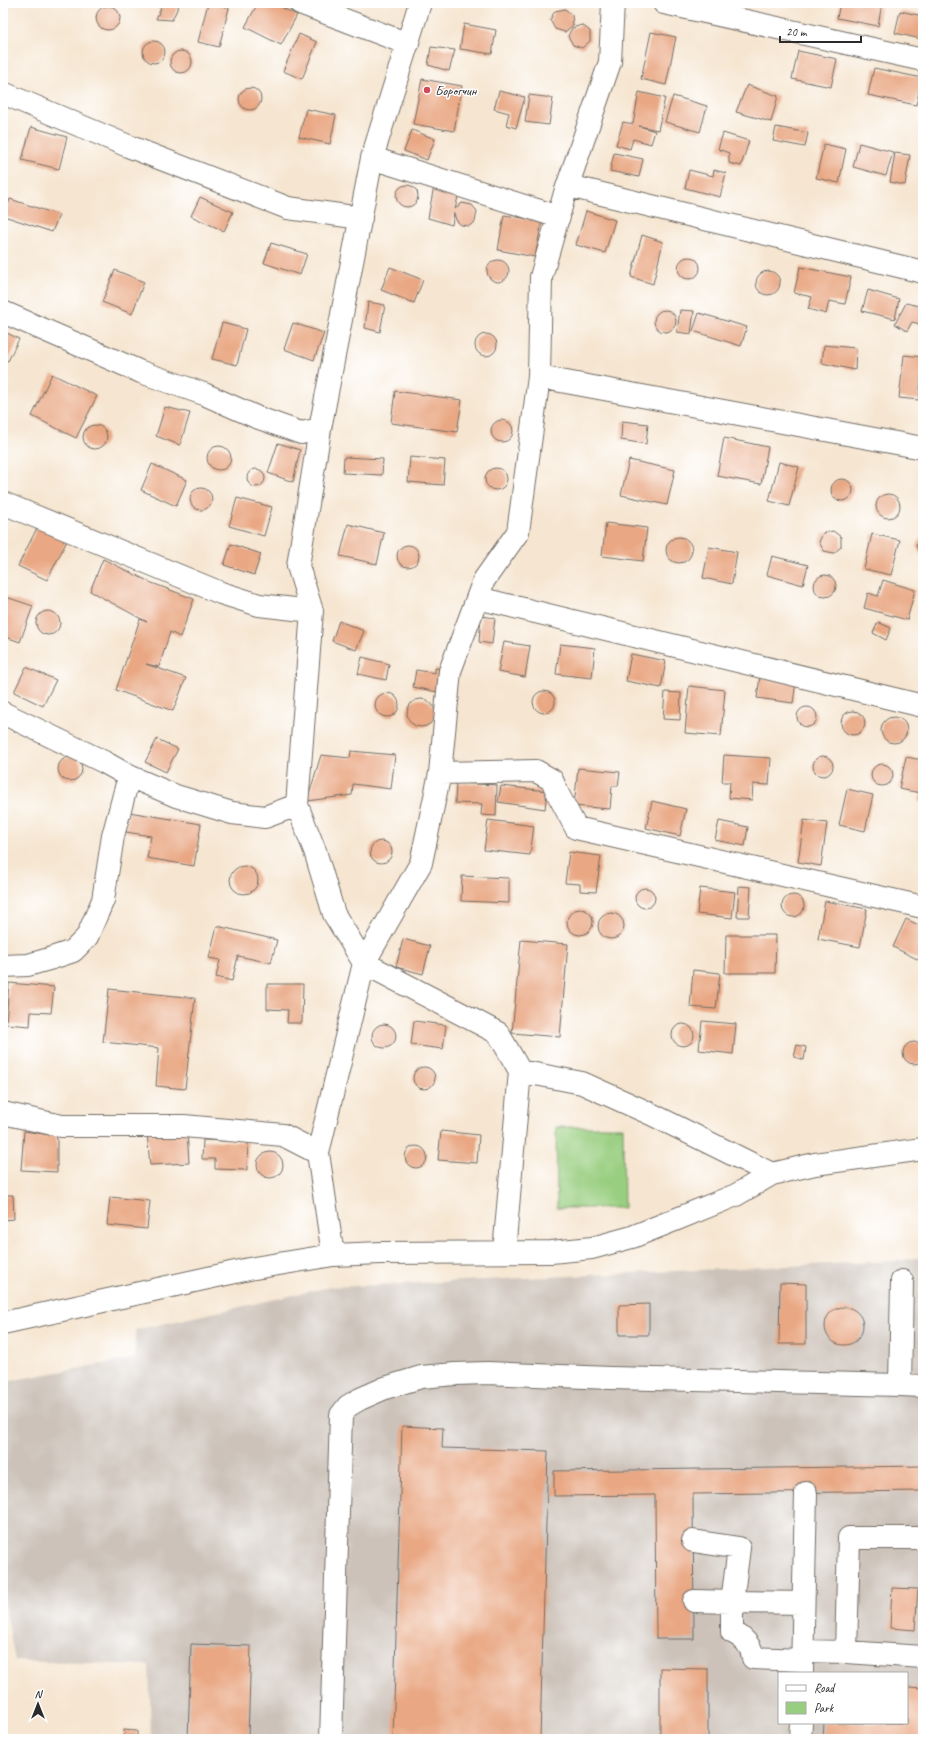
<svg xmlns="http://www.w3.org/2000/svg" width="926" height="1742" viewBox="0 0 926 1742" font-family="Caveat,sans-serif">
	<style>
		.industrial { fill: #ccc2b9; fill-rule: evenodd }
		.green { fill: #98ce7f; stroke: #627c55 }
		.building { fill: #e9a783 }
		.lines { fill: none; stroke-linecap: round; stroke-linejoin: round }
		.minor-casing { stroke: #726c65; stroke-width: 24 }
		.minor { stroke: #fff; stroke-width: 22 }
		.poi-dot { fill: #d1495b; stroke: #fff; stroke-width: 1.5 }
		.labels { text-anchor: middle; stroke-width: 3; stroke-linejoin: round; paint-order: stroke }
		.poi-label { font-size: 14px; fill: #2b2b2b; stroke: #fff; text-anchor: start }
	</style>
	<rect width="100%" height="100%" fill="#fff"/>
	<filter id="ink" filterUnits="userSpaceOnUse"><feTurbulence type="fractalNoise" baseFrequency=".025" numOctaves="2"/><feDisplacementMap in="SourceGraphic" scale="8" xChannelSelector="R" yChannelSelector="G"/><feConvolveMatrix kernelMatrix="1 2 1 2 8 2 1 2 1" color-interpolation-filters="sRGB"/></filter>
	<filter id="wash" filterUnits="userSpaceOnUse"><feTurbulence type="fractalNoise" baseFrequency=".012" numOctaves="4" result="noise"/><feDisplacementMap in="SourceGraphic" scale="16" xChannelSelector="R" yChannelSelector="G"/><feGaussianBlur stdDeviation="0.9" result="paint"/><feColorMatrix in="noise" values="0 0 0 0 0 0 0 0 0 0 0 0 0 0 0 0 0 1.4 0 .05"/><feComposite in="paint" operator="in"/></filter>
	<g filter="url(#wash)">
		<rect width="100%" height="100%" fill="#f6e6d1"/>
		<path class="industrial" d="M923,1257V1739H151L149,1665L15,1661L3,1594V1382L135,1358V1330L330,1287L896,1261ZM779,1673H907V1723H779Z"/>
		<path class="green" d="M556,1127H623L624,1208H557Z"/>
		<g id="blocks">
			<path class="building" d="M155,3H180L172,20L156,19L161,8L154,5Z
				M208,3L229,8L219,47L198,42Z
				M258,3H273L297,15L281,45L245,27Z
				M840,3H882L878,26L837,18Z
				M96 18a12 12 0 1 1 24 0a12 12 0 1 1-24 0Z
				M565,9L572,15L573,25L565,32L555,29L550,20L555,11Z
				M900,11L923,16L921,39L895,33Z
				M464,24L496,30L492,54L460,49Z
				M582,25L590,31V41L582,48L573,45L568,36L572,28Z
				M651,32L676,37L666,85L641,79Z
				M299,34L317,42L302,79L283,71Z
				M143 52a11 11 0 1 1 22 0a11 11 0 1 1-22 0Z
				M431,47L455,50L449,71L428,65Z
				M798,51L837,59L831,87L792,79Z
				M170 62a11 11 0 1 1 22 0a11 11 0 1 1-22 0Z
				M874,68L922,78L916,105L868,95Z
				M422,79L462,86L454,131L413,124Z
				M747,85L778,96L771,122L736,112Z
				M239 99a11 11 0 1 1 22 0a11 11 0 1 1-22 0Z
				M499,91L525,97L516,128L506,125L509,113L494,109Z
				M639,92L665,98L658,130L639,126L655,131L651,144L633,139L630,149L616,145L623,122L633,124Z
				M529,95L553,98L549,125L525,122Z
				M673,96L707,106L700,132L665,122Z
				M306,109L336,115L330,144L299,137Z
				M31,127L67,137L59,169L22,160Z
				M776,127L808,133L805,147L773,141Z
				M412,130L435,139L427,160L404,151Z
				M723,133L749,141L741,166L729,163V153L718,149Z
				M859,143L893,152L886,176L853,167Z
				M824,144L846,149L839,183L816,178Z
				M614,153L643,159L639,177L610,171Z
				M895,153L910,155L905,185L890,182Z
				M689,170L713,176L714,170L726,173L720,197L685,188Z
				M396 196a11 11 0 1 1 22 0a11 11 0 1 1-22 0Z
				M434,186L459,193L455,209L462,203L472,205L477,211L475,222L469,226L461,225L456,220L454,213L452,225L428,218Z
				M200,197L233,212L224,231L191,216Z
				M10,199L59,215L52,232L4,216Z
				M586,211L615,220L605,253L576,245Z
				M504,215L542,221L535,257L498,250Z
				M642,235L663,242L653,284L631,277Z
				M271,243L307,254L300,275L264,263Z
				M678 268a11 11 0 1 1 22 0a11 11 0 1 1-22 0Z
				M487 271a11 11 0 1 1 22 0a11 11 0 1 1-22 0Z
				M390,267L423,280L414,303L381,290Z
				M800,267L851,277L845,304L829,301L826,314L808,309L812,297L794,293Z
				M115,270L144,282L132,314L102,302Z
				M756 283a12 12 0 1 1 24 0a12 12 0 1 1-24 0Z
				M868,290L899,299L895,319L862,311Z
				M368,302L385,305L380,332L365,328Z
				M906,303L923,307L920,324L912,322L907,331L895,324Z
				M654 321a11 11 0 1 1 22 0a11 11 0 1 1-22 0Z
				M680,310L694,311L691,334L677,332Z
				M699,313L747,327L741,346L693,331Z
				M222,323L246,329L237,365L212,359Z
				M293,323L324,333L314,360L284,349Z
				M3,331L19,339L8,361L3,359Z
				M475 345a11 11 0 1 1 22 0a11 11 0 1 1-22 0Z
				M824,345L856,348L855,370L822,363Z
				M904,355L923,357L919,400L899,398Z
				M52,374L97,396L76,438L32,416Z
				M395,391L462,400L457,432L391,423Z
				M165,407L190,413L180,445L156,436Z
				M491 431a11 11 0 1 1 22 0a11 11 0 1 1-22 0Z
				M622,421L648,424L646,444L621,440Z
				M83 437a12 12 0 1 1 24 0a12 12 0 1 1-24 0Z
				M724,438L768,447L761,484L717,476Z
				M278,443L300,450L293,482L268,473Z
				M207 458a12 12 0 1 1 24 0a12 12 0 1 1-24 0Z
				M344,457L383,459L382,475L343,473Z
				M410,457L445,460L443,485L408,482Z
				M629,460L675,470L667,505L621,495Z
				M779,462L799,467L789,506L769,501Z
				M152,464L187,480L176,506L141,490Z
				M485 479a11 11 0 1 1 22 0a11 11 0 1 1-22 0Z
				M247 478a9 9 0 1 1 18 0a9 9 0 1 1-18 0Z
				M831 490a11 11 0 1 1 22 0a11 11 0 1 1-22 0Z
				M190 499a11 11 0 1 1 22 0a11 11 0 1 1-22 0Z
				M876 506a12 12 0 1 1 24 0a12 12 0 1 1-24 0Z
				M237,498L272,507L264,536L229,526Z
				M606,523L647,528L643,561L602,556Z
				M348,524L384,533L377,564L340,556Z
				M38,526L67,541L47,580L18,566Z
				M833,531L841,537V547L834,553L824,551L819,542L823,533Z
				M872,534L900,540L891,575L864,569Z
				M923,536V555H921L916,546L921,537Z
				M666 550a13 13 0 1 1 26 0a13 13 0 1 1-26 0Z
				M231,544L261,554L254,575L224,565Z
				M397 556a11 11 0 1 1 22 0a11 11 0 1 1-22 0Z
				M709,547L737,552L732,584L703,578Z
				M772,556L808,565L803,585L767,575Z
				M103,559L152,583L194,599L180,637L170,632L159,667L146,664L186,678L173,711L116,690L140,619L147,622L90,591Z
				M814 586a11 11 0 1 1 22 0a11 11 0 1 1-22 0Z
				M883,580L915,590L907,620L864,608L868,593L878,596Z
				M3,596L33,606L20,642L3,636Z
				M36 623a12 12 0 1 1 24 0a12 12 0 1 1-24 0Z
				M481,616L495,618L492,644L479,642Z
				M339,621L364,631L356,650L332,641Z
				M878,622L891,628L886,640L873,633Z
				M504,642L530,646L525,677L498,672Z
				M560,644L595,648L592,678L556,674Z
				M631,654L666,661L661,688L626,681Z
				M362,657L389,664L386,680L358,674Z
				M26,667L56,680L43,706L14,692Z
				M435,668L450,670L444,704L435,702L437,692L413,687L416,670L435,673Z
				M760,677L796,682L793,703L757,698Z
				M689,686L725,690L721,736L685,733Z
				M533 702a11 11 0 1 1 22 0a11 11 0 1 1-22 0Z
				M665,692L681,693L680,720L663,719Z
				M375 705a12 12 0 1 1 24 0a12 12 0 1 1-24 0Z
				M407 713a14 14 0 1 1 28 0a14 14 0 1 1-28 0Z
				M797 717a10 10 0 1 1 20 0a10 10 0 1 1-20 0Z
				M841 723a12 12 0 1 1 24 0a12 12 0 1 1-24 0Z
				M881 730a13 13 0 1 1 26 0a13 13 0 1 1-26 0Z
				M157,739L178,749L166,772L145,762Z
				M351,751L395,755L391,789L353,784L352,795L307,801L321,755L350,758Z
				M724,755L771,758L769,785L753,784L752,800L729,798L730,782H722Z
				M813 766a10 10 0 1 1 20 0a10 10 0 1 1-20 0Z
				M906,757L923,760V802H919L921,793L899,789Z
				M58 769a12 12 0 1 1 24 0a12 12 0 1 1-24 0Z
				M871 775a11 11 0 1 1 22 0a11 11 0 1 1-22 0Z
				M578,768L620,772L618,786H612L610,809L574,806Z
				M456,783L497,785L496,816L481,815L482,804L455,803Z
				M501,786L547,791L545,809L498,802Z
				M847,789L873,795L865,831L839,825Z
				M652,801L686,809L680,836L646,828Z
				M129,812L201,824L194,866L147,858L151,836L126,832Z
				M488,820L534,826L530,855L484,850Z
				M804,820L827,823L821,866L798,862Z
				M719,821L748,827L745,846L715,840Z
				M370 852a11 11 0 1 1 22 0a11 11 0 1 1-22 0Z
				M569,852L601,856L596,892L580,891V884L565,883Z
				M230 880a14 14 0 1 1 28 0a14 14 0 1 1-28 0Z
				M462,876L509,878V903L461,901Z
				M739,886L751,887L749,917H737Z
				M635 898a10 10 0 1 1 20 0a10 10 0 1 1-20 0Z
				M700,888L735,892L732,918L697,914Z
				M782 906a11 11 0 1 1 22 0a11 11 0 1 1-22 0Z
				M825,901L867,909L860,947L818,939Z
				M567 922a13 13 0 1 1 26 0a13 13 0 1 1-26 0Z
				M598 926a13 13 0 1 1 26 0a13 13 0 1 1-26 0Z
				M906,919L923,927V962L893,947Z
				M217,926L277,940L271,963L238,956L232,981L216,977L220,960L209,958Z
				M726,935H776L775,973H725Z
				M403,939L430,946L423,974L396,967Z
				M521,940L568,944L560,1037L512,1033Z
				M693,970L720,973L716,1009L690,1007Z
				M9,983L54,987L51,1013L31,1012L30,1026L6,1024Z
				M267,984H303L302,1023H287L288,1010L267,1009Z
				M109,989L195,998L185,1089L156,1086L159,1048L103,1042Z
				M414,1021L446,1025L443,1049L411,1045Z
				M702,1021L736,1024L733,1054L699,1050Z
				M672 1035a11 11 0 1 1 22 0a11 11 0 1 1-22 0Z
				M372 1036a12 12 0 1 1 24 0a12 12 0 1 1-24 0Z
				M903 1053a11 11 0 1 1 22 0a11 11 0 1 1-22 0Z
				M797,1045L806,1047L804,1060L794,1057Z
				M413 1078a11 11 0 1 1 22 0a11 11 0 1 1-22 0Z
				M187,1130L189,1163L150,1165L147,1133Z
				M24,1131L57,1136V1172L21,1170Z
				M441,1131L479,1135L477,1163L438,1160Z
				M203,1140L248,1142L247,1170L215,1169V1159H202Z
				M405 1157a11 11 0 1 1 22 0a11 11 0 1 1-22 0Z
				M257 1165a13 13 0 1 1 26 0a13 13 0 1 1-26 0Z
				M3,1195H13L14,1219L3,1220Z
				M110,1197L150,1201L147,1229L107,1225Z
				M780,1283L806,1284V1344H779Z
				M649,1304V1335H619V1305Z
				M825 1326a19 19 0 1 1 38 0a19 19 0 1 1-38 0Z
				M402,1426L443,1428L442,1448L548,1451L540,1739H393Z
				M923,1466V1491L693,1494L694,1639H656L655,1495L554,1496V1471Z
				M892,1588L918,1589L915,1630L890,1628Z
				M191,1644L251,1646L248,1739H188Z
				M660,1668L708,1669V1739H660Z
				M907,1687L923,1688V1739H823L824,1723H907Z
				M124,1730L137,1731V1739H123Z"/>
		</g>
	</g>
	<g filter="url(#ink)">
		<use href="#blocks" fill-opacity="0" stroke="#726c65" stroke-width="1"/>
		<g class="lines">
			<defs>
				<path id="minor" d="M300,3L408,44
					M420,3L372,158L320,429L298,566L312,611L297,805L315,851L334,914L364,963L498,1033L520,1071L504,1252
					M664,3L923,60
					M3,93L128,146L288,208L361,218
					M372,158L559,217
					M569,186L923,272
					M3,312L141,372L204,394L256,417L301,433L320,429
					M539,377L923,448
					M3,503L221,593L259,605L312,611
					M478,598L923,706
					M3,713L104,762L129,776L176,796L232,813L265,817L297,805
					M440,773L536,771L552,780L558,794L576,828L923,907
					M3,966L28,965L49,959L73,951L87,937L103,900L113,836L129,776
					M520,1071L582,1083L651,1114L772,1174
					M3,1113L62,1126H184L283,1135L318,1153L333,1255
					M318,1153L364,963L421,863L440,773L450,671L484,580L518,532L539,377L541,277L565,193L610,62L613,3
					M902,1281L900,1385L923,1386
					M3,1323L249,1269L333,1255L381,1253L551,1252L592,1248L632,1237L677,1219L736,1195L772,1174L815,1164L923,1149
					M693,1541L739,1548L732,1602L803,1603
					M694,1601L732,1602V1632C743,1637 752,1646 753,1658L802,1660
					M803,1651L846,1652L923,1657
					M846,1652L849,1538H923
					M802,1673L806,1493
					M331,1739L341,1415L348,1406L360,1399L385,1388L421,1377L455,1374L487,1373L611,1378L900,1385
					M800,1739L801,1723"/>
			</defs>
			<use href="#minor" class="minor-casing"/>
			<use href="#minor" class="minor"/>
		</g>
	</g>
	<circle class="poi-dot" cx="427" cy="90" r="4"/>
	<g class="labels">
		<g class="poi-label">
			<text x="435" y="95">Борогчин</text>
		</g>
	</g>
	<rect width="926" height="1742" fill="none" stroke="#fff" stroke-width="16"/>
	<rect x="778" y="1672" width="130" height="52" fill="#ffffff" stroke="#aaaaaa"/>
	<rect x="786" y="1685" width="20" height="6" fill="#ffffff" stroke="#aaaaaa"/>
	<text x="814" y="1692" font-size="12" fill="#2b2b2b">Road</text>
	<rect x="786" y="1702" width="20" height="12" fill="#98ce7f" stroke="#aaaaaa"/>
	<text x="814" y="1712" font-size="12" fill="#2b2b2b">Park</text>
	<g transform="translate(38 1704)" stroke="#ffffff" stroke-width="3" paint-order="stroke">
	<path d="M0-3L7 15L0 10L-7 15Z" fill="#2b2b2b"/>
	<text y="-6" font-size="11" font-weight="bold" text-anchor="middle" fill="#2b2b2b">N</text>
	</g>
	<path d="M780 36v6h81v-6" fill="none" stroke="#2b2b2b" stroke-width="2"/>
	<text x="786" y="36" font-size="12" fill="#2b2b2b" stroke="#ffffff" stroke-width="3" paint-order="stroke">20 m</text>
</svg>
